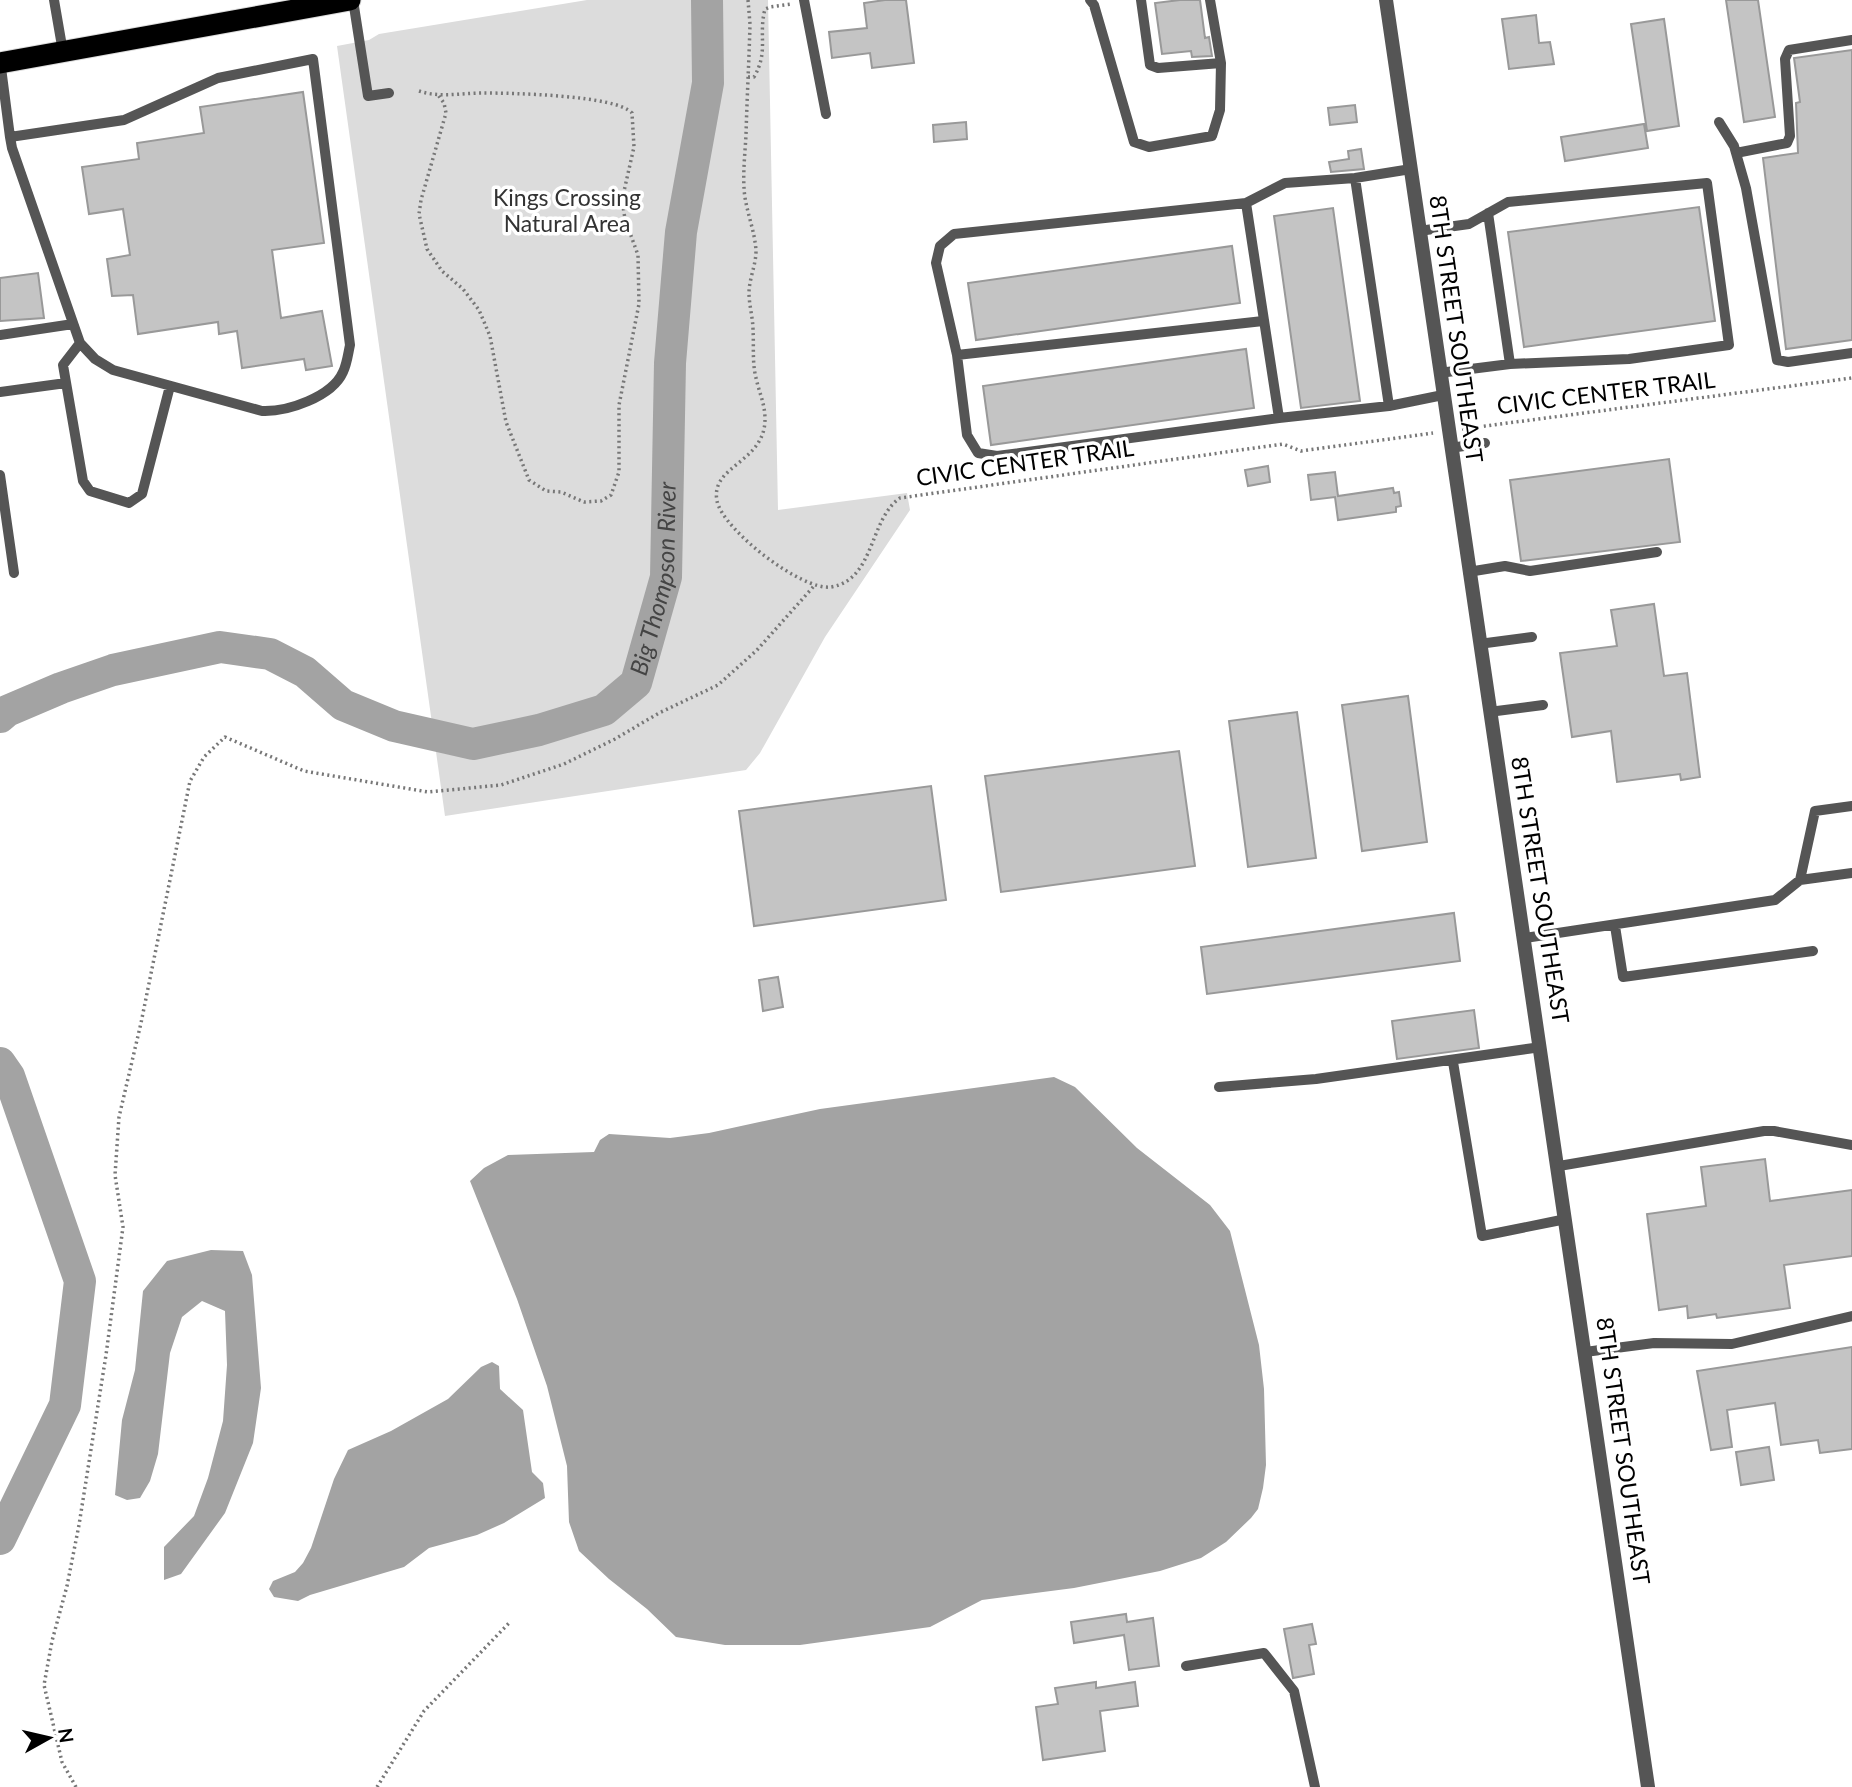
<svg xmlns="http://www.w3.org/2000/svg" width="1852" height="1787" viewBox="0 0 1852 1787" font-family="Lato,sans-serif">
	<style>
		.green { fill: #dcdcdc }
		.water { fill: #a3a3a3 }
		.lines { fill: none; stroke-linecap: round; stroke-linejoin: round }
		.river { stroke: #a3a3a3; stroke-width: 32 }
		.building { fill: #c4c4c4; stroke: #999; stroke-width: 2 }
		.highway-casing { stroke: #dbdbdb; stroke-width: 23 }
		.path { stroke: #777; stroke-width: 3.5; stroke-dasharray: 2 3.5; stroke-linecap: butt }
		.lane { stroke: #555; stroke-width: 10 }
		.street { stroke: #555; stroke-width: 14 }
		.highway { stroke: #000; stroke-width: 21 }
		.labels { text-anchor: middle; stroke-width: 7; stroke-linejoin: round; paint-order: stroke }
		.park-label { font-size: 23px; fill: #333; stroke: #fff }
		.street-label { font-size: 23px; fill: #000; stroke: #fff }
		.water-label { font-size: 24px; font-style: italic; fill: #444; stroke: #fff }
	</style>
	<rect width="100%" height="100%" fill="#fff"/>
	<path class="green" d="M587,0H768L778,510L907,493L910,510L825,637L760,753L746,770L445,816L337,46L369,40L379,34Z"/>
	<path class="water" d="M1054,1077L1075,1087L1137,1148L1210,1205L1230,1231L1259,1345L1264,1389L1266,1465L1263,1488L1258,1509L1251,1518L1226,1542L1201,1558L1160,1571L1074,1588L982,1600L930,1627L800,1645H725L676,1637L647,1609L609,1579L579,1551L569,1522L567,1466L547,1386L517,1299L470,1181L484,1168L508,1155L594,1152L600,1140L609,1134L670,1138L709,1133L820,1109Z
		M211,1250L243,1251L252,1275L261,1388L253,1443L225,1513L181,1574L164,1580V1547L194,1516L208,1478L223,1421L227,1365L225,1311L202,1301L182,1317L170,1353L158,1454L150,1481L140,1498L127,1500L115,1495L122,1420L135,1370L143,1291L167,1261Z
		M492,1362L499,1366L500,1389L523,1410L532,1472L543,1483L545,1498L504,1523L477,1535L429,1548L404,1567L310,1595L298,1601L274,1597L269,1589L273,1581L295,1572L303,1563L311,1548L334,1479L348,1450L391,1431L448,1399L481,1367Z"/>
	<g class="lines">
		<g class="river">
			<path id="s1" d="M0,717L7,711L61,688L113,670L220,647L270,654L305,672L343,705L394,726L473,744L539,730L604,710L636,683L666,577L670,363L681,232L708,83L707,0"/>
			<path d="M0,1063L9,1076L80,1281L65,1405L0,1539"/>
		</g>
	</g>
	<path class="building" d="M885,0H906L914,63L872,68L870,53L832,58L829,32L867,28L864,3Z
		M1180,0H1200L1205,38L1209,37L1212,56L1192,57L1191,51L1162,54L1155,3Z
		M1726,0H1758L1775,117L1744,122Z
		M1536,15L1539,43L1550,42L1554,64L1509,69L1502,19Z
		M1664,19L1679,126L1647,131L1631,24Z
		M1852,50V340L1786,349L1763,158L1798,153L1796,103L1800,102L1794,58Z
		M303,92L324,243L272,250L281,318L322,311L332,366L306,370L304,359L242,368L237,331L219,334L218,322L138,334L133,295L112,296L107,259L130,255L123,209L89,214L82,167L139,159L137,143L204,133L200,107Z
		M1355,105L1357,122L1330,125L1328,108Z
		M966,122L967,139L934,142L933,125Z
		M1644,124L1648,148L1565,161L1561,137Z
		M1361,149L1364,169L1331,172L1329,162L1349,159L1348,151Z
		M1699,207L1715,321L1524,347L1508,232Z
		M1333,208L1360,401L1301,408L1274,216Z
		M1232,246L1240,303L976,340L968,283Z
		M38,273L44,318L0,321V278Z
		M1246,349L1254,408L991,445L983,386Z
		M1669,459L1680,542L1521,561L1510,480Z
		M1268,466L1270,482L1248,486L1245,470Z
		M1335,472L1338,496L1393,488L1394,493L1399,492L1401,506L1396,507V512L1338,520L1335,497L1311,500L1308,475Z
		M1654,604L1664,676L1687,673L1700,777L1681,780L1680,774L1617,782L1611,731L1572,737L1560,653L1617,646L1611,610Z
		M1408,696L1427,842L1362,851L1342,705Z
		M1297,712L1316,858L1248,867L1229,721Z
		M1179,751L1195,866L1001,892L985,776Z
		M931,786L946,900L754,926L739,811Z
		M1454,913L1460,961L1207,994L1201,947Z
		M778,977L783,1007L763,1011L759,980Z
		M1474,1010L1479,1048L1397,1059L1392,1021Z
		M1765,1159L1770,1201L1852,1190V1256L1784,1265L1790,1308L1717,1318L1716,1314L1688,1318L1687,1306L1659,1310L1647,1214L1706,1206L1701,1167Z
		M1852,1347V1449L1820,1453L1818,1440L1781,1445L1775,1403L1727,1410L1732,1447L1711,1450L1697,1371Z
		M1769,1447L1774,1480L1741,1485L1736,1452Z
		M1126,1614L1127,1622L1153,1618L1159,1666L1129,1670L1124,1635L1074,1643L1071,1622Z
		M1312,1624L1316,1644L1309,1645L1314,1674L1293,1678L1284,1629Z
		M1096,1682V1688L1135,1682L1138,1706L1100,1711L1105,1751L1043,1760L1036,1707L1058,1704L1055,1688Z"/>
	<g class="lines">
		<defs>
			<path id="highway" d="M0,63L350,0"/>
		</defs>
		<use href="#highway" class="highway-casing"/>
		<path class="path" d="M748,0L750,24C749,61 747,98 746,135C745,153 743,171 744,188C745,209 755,230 756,251C756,265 749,279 749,293C749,305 753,318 753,330C754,346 752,362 756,378C759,392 765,404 765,419C765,463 710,465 717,501C723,530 802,591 831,587C875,580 869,519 900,498L1283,444L1301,451L1433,433
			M748,77H754C769,51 758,36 765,9L770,7L792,4
			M419,91C440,98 461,93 483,93C511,93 616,95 632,113L634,147L622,200L625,219L638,255L639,304L619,405V472L611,495L601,501L584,502L561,492L546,491L529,480L506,422L490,336L479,310L463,289L442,271L427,249L419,214L421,200L446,113L444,103L438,95
			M1462,429L1852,378
			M76,1787L62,1762L44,1685L52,1641L67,1586L79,1525L106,1355L123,1227L115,1175L119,1117L141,1023L190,781L204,757L225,737L304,771L428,792L501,785L564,764L615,739L659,713L718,685L757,650L814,586
			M377,1787L424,1711L511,1621"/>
		<path class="lane" d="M54,0L63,52
			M353,0L368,96L389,93
			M804,0L826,114
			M1090,0L1094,5L1134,142L1149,147L1212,136L1220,110L1221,63L1210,0
			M1141,0L1150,65L1158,68L1221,63
			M0,60L10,137L12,148L80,343L95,359L113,370L262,411C287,412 332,397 343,372C347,364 348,354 350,345L313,59L218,78L124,120L10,137
			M1719,122L1734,146L1746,188L1777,360L1788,362L1852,353
			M1736,153L1787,143L1790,136L1785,59L1789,50L1852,40
			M1411,169L1355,178L1285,183L1246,203L954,234L940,246L936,263L957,355L967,435L978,453L997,456L1279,418L1389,406L1443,395
			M1355,178L1389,406
			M1246,203L1279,418
			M1488,213L1510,364
			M1419,231L1469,224L1508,202L1707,183L1729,345L1629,359L1510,364L1439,373
			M0,335L73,324
			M80,343L63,365L83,481L90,491L129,503L142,494L170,386
			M957,355L1263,321
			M0,392L66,383
			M1450,448L1485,443
			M0,475L14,573
			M1468,572L1505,566L1530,571L1657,552
			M1479,644L1532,637
			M1489,712L1543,705
			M1800,880L1815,811L1852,806
			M1615,926L1623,977L1813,951
			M1525,938L1775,900L1800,880L1852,873
			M1453,1062L1482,1236L1566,1219
			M1219,1087L1316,1079L1541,1047
			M1559,1166L1764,1131H1774L1852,1145
			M1585,1352L1654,1343L1732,1344L1852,1316
			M1186,1666L1264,1653L1294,1691L1315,1787"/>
		<path class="street" d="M1386,0C1472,596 1562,1191 1648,1787"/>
		<use href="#highway" class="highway"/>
	</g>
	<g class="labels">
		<g class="park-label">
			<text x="567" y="206">Kings Crossing<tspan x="567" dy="26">Natural Area</tspan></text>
		</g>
		<g class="street-label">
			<text transform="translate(1456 329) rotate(82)" y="8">8TH STREET SOUTHEAST</text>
			<text transform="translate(1606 393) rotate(-7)" y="8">CIVIC CENTER TRAIL</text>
			<text transform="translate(1025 463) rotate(-8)" y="8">CIVIC CENTER TRAIL</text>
			<text transform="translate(1540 890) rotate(81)" y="8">8TH STREET SOUTHEAST</text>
			<text transform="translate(1623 1451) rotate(82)" y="8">8TH STREET SOUTHEAST</text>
		</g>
		<g class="water-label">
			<text dy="8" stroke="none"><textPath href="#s1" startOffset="793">Big Thompson River</textPath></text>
		</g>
	</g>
	<g transform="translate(49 1738) rotate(82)" stroke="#ffffff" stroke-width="5" paint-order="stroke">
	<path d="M0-5L12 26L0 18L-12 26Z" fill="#000000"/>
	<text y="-10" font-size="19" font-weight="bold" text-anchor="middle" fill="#000000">N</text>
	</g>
</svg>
